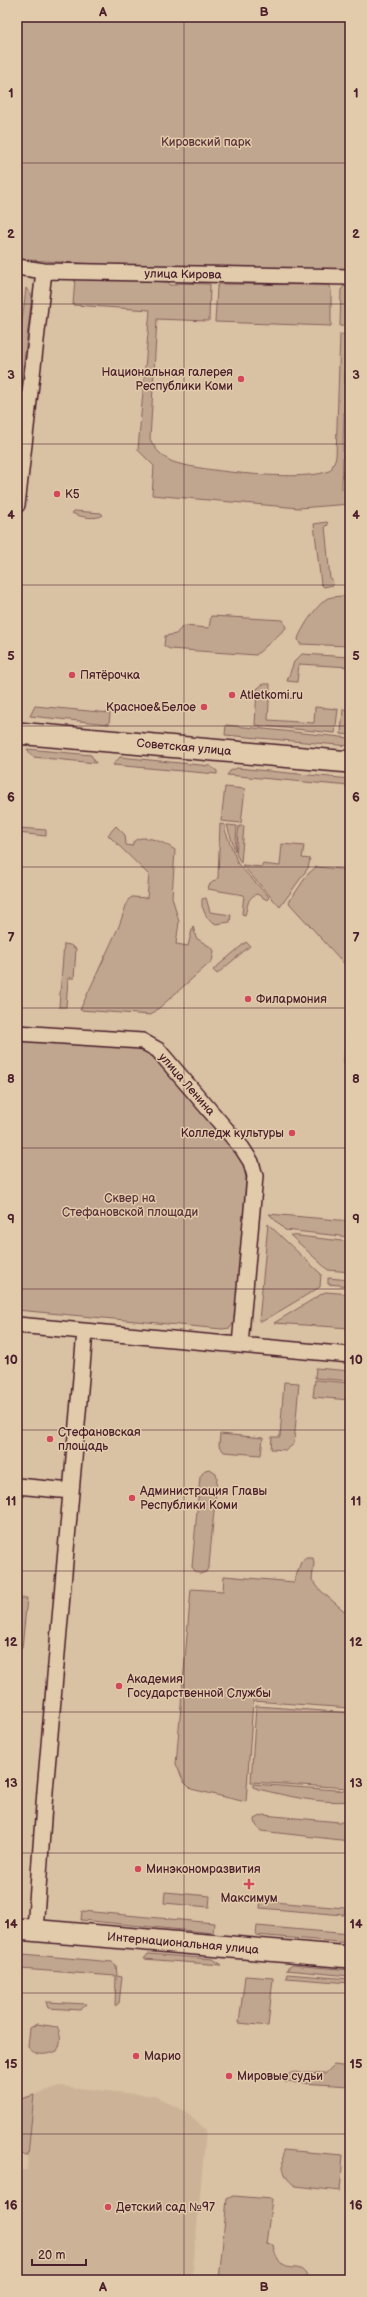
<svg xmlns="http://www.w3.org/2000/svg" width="367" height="2297" viewBox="0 0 367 2297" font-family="'Balsamiq Sans',sans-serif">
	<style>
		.built { fill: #ccb398 }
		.green { fill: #c1a68f; stroke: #86625d }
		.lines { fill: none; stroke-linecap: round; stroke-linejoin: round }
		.street-casing { stroke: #4a1f2b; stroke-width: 18 }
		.secondary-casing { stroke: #4a1f2b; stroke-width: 24 }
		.street { stroke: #e2cbab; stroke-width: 15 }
		.secondary { stroke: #e2cbab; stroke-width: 21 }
		.grid { fill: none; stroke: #4a1f2b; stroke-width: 1; stroke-opacity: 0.55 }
		.poi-dot { fill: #d1495b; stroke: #e2cbab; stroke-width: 1.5 }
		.labels { text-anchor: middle; stroke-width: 3; stroke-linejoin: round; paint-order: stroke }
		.park-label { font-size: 12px; fill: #5c333a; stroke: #e2cbab }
		.street-label { font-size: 12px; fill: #4a1f2b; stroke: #e2cbab }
		.poi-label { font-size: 12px; fill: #4a1f2b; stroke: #e2cbab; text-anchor: start }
		.neatline { fill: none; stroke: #4a1f2b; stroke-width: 1.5 }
		.grid-label { font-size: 13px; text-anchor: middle; font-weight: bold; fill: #4a1f2b }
	</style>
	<rect width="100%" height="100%" fill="#d9c1a3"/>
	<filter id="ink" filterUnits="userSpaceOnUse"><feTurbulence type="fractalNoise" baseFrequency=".025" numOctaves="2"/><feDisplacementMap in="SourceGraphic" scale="8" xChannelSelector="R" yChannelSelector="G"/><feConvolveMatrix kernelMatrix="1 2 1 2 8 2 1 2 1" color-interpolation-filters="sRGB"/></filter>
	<g filter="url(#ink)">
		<path class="built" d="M59,2086L155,2096L188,2113L206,2130L193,2269L189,2280H17V2170H27L34,2095Z"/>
		<path class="green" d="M17,17H350V269C239,268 128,268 17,259Z
			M75,278L169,282V285H176V283L210,284L209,321L157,319L150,439C155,450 165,460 176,463C203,471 309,483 331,470L336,457L340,334L346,335L342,489H350V504L299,508L152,495L154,466L138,450L150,310L73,305Z
			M219,284L328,285L331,290V326L215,322L217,288Z
			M344,286L350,287V327L340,326L341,290Z
			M26,288L32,296L17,418V365Z
			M74,511L101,513L103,515C97,520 79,517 72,513Z
			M327,522L328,525L325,526L330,579H332L333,585L324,587L321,584L314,524Z
			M350,596V646L300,644L298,639C301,629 318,603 328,598C334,596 344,596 350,596Z
			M211,616L283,620L286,628L256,655L170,649L164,646L165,636L176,634L183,626L209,628Z
			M302,654L350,657V667L299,664L297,682L287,681L294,662Z
			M263,684H270L268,720L314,723L315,707L338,709L335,733L255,725L257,689Z
			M35,706L110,713L109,724L30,716Z
			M343,709L350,710V735L341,734Z
			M226,725L350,738V746L225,735Z
			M27,749L91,755L96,763L33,757Z
			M120,757L210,766L217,771V774L113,765Z
			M237,768L350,779V786L227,775L230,771Z
			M225,787L245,789L241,823L221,821Z
			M220,824L225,825V830L238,864L269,897L267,900L257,894C247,897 248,906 245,915L242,914L244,895L208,889L209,885L218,878Z
			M227,825L237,826L235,851Z
			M116,826L125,835L126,845L132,846L134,841C145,833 165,843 175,850L172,897L179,922L176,944L188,946L193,926L196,938L212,948L214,951L212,961L151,1015L80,1010L119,926L128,900L132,897L147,898L149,875L108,835Z
			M239,826H244L241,863L236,854Z
			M19,828L46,830V836L18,833Z
			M282,844L304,846L302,858L310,859L308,868L280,907L242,865L262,867V864L280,866Z
			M316,867L350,870V970L290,904L289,902L308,874Z
			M206,898L210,912L231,915L230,922L216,924L207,918L202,906V899Z
			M246,942L250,946L217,974L213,970Z
			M64,944L70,945L76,949L74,978H68L66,1007H59Z
			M350,1015V1071L344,1062L346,1018Z
			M17,1039L136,1048L150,1054L236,1152L243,1164L246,1178L237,1317L230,1328L222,1329L17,1310Z
			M350,1098V1130L347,1101Z
			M269,1214L350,1221V1237L285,1230Z
			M268,1224L321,1274L320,1287L263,1321H259Z
			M290,1235L350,1242V1272L328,1270Z
			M328,1278L350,1280V1286L328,1284Z
			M325,1292L350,1294V1328L274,1323Z
			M316,1368L350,1371V1381L315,1378Z
			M315,1380L350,1383V1400L313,1397Z
			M284,1382L299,1383L294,1444L286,1450L271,1449L272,1437H280Z
			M220,1434L263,1438L261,1455L224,1452L219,1446Z
			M210,1469L216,1473L217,1477L209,1566L206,1572L200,1574L195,1571L192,1567L200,1477L205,1470Z
			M306,1558H313L314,1563L312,1580L321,1591L350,1616V1708L253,1701L246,1802L191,1789L184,1782L176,1764L191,1589L223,1591L224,1576L294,1582L301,1562Z
			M17,1598H27L22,1648H17Z
			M256,1706L350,1713V1788L251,1782Z
			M253,1784L350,1791V1801C319,1804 288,1796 258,1789L253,1787Z
			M263,1815L350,1823V1841L261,1831L256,1825L255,1819Z
			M165,1892L210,1896L209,1907L164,1903Z
			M261,1901L345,1908L344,1915L260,1908Z
			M82,1911L214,1923L213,1933L81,1920Z
			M257,1926L350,1934V1943L256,1935Z
			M22,1954L112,1962L116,1965L117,1976L122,1977L119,2003L115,2006L116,1976L21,1969Z
			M148,1954L213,1959L222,1965L144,1959Z
			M292,1965L350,1970V1976L286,1970Z
			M287,1974L350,1979V1983L286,1978Z
			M245,1976L273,1978L268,2026L239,2023Z
			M46,2002H47L86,2004L81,2010L48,2008Z
			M37,2024L57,2027C61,2036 62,2042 57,2051C46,2055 36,2057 28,2047L30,2028Z
			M334,2065L350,2067V2086L285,2082L287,2074L291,2072L325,2074Z
			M34,2095L28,2155L17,2154V2100Z
			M283,2150L343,2155L340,2191L296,2186C282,2178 282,2165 283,2150Z
			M350,2155V2193L347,2192Z
			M233,2196L272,2199L266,2244L273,2245C281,2283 297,2257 307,2276V2280H219L227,2199Z"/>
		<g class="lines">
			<defs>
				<path id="street" d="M17,267L44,271L350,277
					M17,505L44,271
					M17,1033L142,1041L158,1050L242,1148L251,1162L255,1176L240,1345
					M17,1325L350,1355
					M17,1486L71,1491
					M35,1930L45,1791L85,1332"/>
				<path id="secondary" d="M17,733L350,762
					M17,1929L350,1957"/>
			</defs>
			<use href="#street" class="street-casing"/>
			<use href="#secondary" class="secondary-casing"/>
			<use href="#street" class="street"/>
			<use href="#secondary" class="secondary"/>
		</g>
	</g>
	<path class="grid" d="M184,17V2280M17,163H350M17,304H350M17,444H350M17,585H350M17,726H350M17,867H350M17,1008H350M17,1148H350M17,1289H350M17,1430H350M17,1571H350M17,1712H350M17,1853H350M17,1993H350M17,2134H350"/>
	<g class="poi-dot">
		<circle cx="241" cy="379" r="4"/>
		<circle cx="57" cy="494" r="4"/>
		<circle cx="72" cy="675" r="4"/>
		<circle cx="232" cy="695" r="4"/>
		<circle cx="204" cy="707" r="4"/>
		<circle cx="248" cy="999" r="4"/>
		<circle cx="292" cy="1133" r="4"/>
		<circle cx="50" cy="1439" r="4"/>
		<circle cx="132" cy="1498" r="4"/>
		<circle cx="119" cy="1686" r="4"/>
		<circle cx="138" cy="1869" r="4"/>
		<path d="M247 1878h4v4h4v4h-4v4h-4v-4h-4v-4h4z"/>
		<circle cx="136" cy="2056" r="4"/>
		<circle cx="229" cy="2076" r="4"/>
		<circle cx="108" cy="2207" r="4"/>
	</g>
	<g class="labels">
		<g class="park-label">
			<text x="206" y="146">Кировский парк</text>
			<text x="130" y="1202">Сквер на<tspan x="130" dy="14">Стефановской площади</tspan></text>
		</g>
		<g class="street-label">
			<text transform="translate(183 274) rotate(1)" y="4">улица Кирова</text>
			<text transform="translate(184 747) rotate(5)" y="4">Советская улица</text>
			<text transform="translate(187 1084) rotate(49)" y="4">улица Ленина</text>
			<text transform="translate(183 1943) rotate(5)" y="4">Интернациональная улица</text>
		</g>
		<g class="poi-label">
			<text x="233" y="376" text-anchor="end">Национальная галерея<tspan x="233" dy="14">Республики Коми</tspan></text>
			<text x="65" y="498">К5</text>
			<text x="80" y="679">Пятёрочка</text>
			<text x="240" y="699">Atletkomi.ru</text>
			<text x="196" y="711" text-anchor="end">Красное&amp;Белое</text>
			<text x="256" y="1003">Филармония</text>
			<text x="284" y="1137" text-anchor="end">Колледж культуры</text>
			<text x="58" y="1436">Стефановская<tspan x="58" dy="14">площадь</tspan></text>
			<text x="140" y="1495">Администрация Главы<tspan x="140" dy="14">Республики Коми</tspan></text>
			<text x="127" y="1683">Академия<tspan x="127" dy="14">Государственной Службы</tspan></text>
			<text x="146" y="1873">Минэкономразвития</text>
			<text x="249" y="1902" text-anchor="middle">Максимум</text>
			<text x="144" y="2060">Марио</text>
			<text x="237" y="2080">Мировые судьи</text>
			<text x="116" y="2211">Детский сад №97</text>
		</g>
	</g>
	<rect width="367" height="2297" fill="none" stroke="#e2cbab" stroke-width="44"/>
	<path d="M32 2259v6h54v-6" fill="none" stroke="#4a1f2b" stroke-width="2"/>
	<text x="38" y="2259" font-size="12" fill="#4a1f2b" stroke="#e2cbab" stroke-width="3" paint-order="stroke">20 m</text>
	<rect x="22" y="22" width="323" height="2253" class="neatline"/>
	<g class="grid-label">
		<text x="103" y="16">A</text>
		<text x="264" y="16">B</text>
		<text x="11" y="97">1</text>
		<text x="356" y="97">1</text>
		<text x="11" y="238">2</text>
		<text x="356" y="238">2</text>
		<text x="11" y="379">3</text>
		<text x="356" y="379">3</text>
		<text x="11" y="519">4</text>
		<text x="356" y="519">4</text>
		<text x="11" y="660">5</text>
		<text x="356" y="660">5</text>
		<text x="11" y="801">6</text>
		<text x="356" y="801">6</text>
		<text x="11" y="942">7</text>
		<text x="356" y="942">7</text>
		<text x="11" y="1083">8</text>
		<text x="356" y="1083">8</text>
		<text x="11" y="1223">9</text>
		<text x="356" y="1223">9</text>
		<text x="11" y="1364">10</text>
		<text x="356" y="1364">10</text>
		<text x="11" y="1505">11</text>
		<text x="356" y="1505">11</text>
		<text x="11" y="1646">12</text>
		<text x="356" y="1646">12</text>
		<text x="11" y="1787">13</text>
		<text x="356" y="1787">13</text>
		<text x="11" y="1928">14</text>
		<text x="356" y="1928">14</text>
		<text x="11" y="2068">15</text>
		<text x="356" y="2068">15</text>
		<text x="11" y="2209">16</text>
		<text x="356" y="2209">16</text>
		<text x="103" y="2291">A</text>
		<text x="264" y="2291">B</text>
	</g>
</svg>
